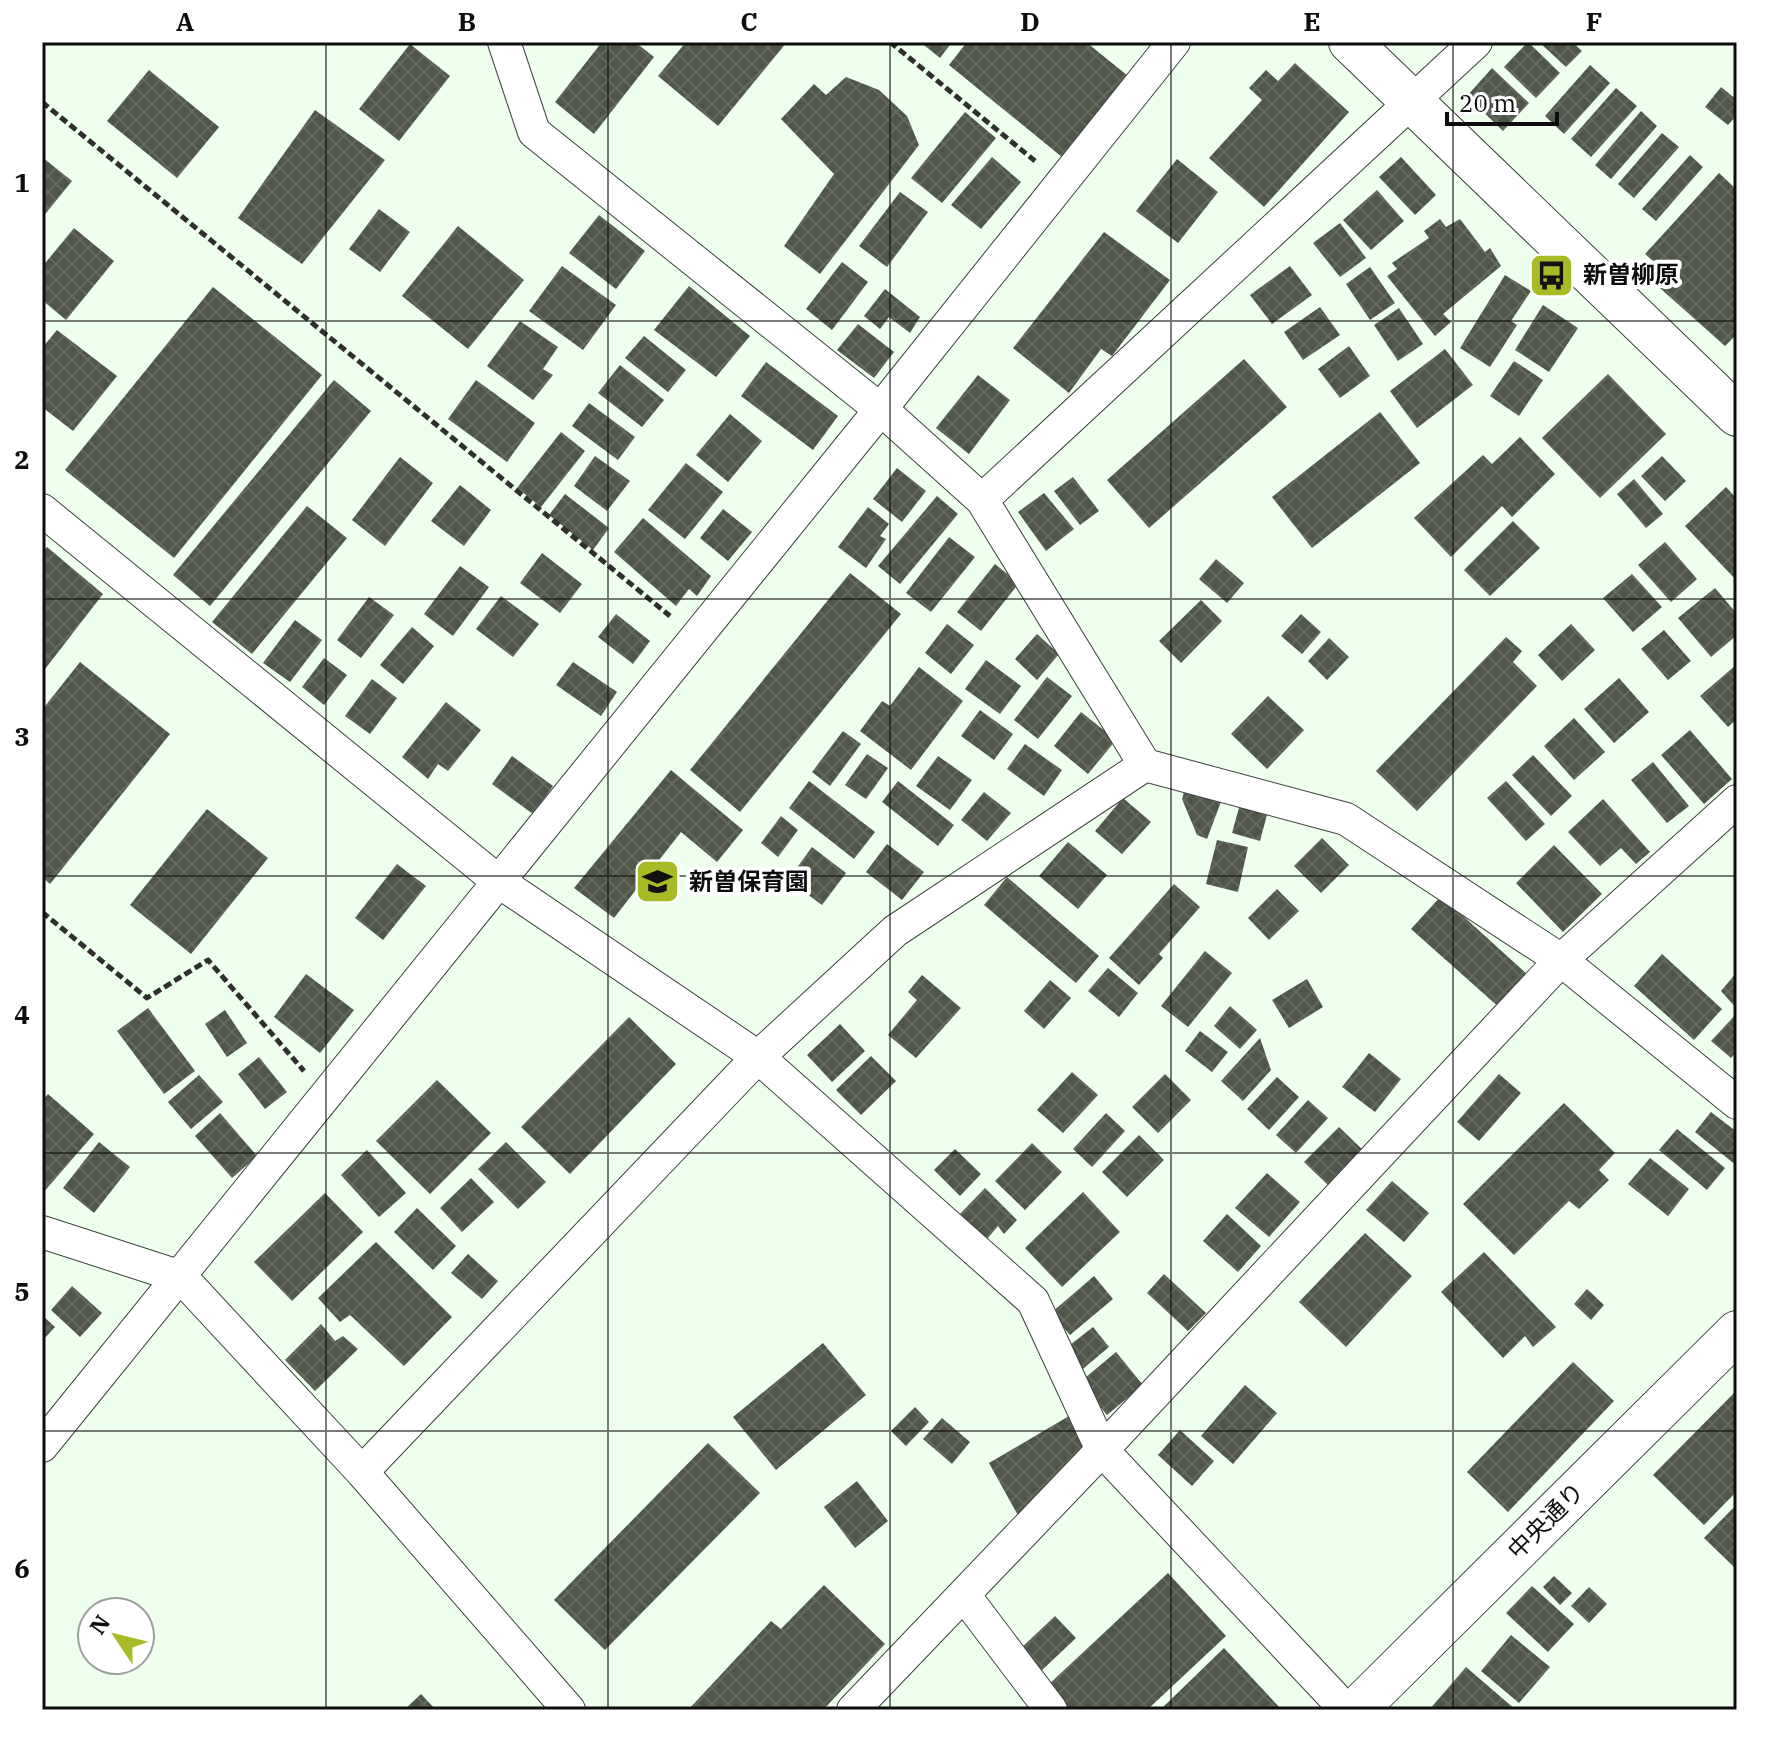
<svg xmlns="http://www.w3.org/2000/svg" width="1779" height="1752" viewBox="0 0 1779 1752" font-family="'IBM Plex Serif','Noto Sans JP',serif">
	<style>
		.building { fill: url(#building-cross-hatch) }
		.lines { fill: none; stroke-linecap: round; stroke-linejoin: round }
		.minor-casing { stroke: #404040; stroke-width: 34 }
		.tertiary-casing { stroke: #404040; stroke-width: 44 }
		.path { stroke: #2f2f2f; stroke-width: 5; stroke-dasharray: 8 4; stroke-linecap: butt }
		.minor { stroke: #fff; stroke-width: 32 }
		.tertiary { stroke: #fff; stroke-width: 42 }
		.grid { fill: none; stroke: #0d0d0d; stroke-width: 2; stroke-opacity: 0.55 }
		.labels { text-anchor: middle; stroke-width: 8; stroke-linejoin: round; paint-order: stroke }
		.poi-label { font-size: 24px; font-weight: bold; fill: #0d0d0d; stroke: #fff; text-anchor: start }
		.street-label { font-size: 24px; fill: #0d0d0d; stroke: #fff }
		.neatline { fill: none; stroke: #0d0d0d; stroke-width: 3 }
		.grid-label { font-size: 26px; text-anchor: middle; font-weight: bold; fill: #0d0d0d }
	</style>
	<defs>
		<pattern id="building-cross-hatch" width="8" height="8" patternUnits="userSpaceOnUse" patternTransform="scale(2)"><rect width="8" height="8" fill="#4f5649"/><path d="M0 0l8 8M0 8l8-8" fill="none" stroke="#64695f"/></pattern>
	</defs>
	<rect width="100%" height="100%" fill="#eeffed"/>
	<path class="building" d="M602,42H635L654,57L594,134L555,102Z
		M686,42H787L718,126L658,76Z
		M920,42H952L940,58Z
		M967,42H1086L1128,76L1062,157L949,65Z
		M1528,42L1560,73L1536,98L1504,67Z
		M1539,42H1572L1582,51L1566,67Z
		M410,44L450,76L399,141L359,109Z
		M1295,63L1349,112L1264,207L1209,158L1262,100L1249,88L1266,70L1278,81Z
		M1590,65L1610,83L1564,134L1545,116Z
		M1492,68L1529,103L1503,131L1467,96Z
		M149,70L219,127L177,178L107,121Z
		M846,77L879,90L907,116L919,145L820,274L784,246L834,174L781,119L814,84L826,95Z
		M1721,87L1737,100V115L1728,125L1705,107Z
		M1616,88L1637,106L1591,157L1571,139Z
		M315,110L385,160L302,264L238,218Z
		M1641,111L1657,126L1611,179L1595,165Z
		M965,112L996,138L942,203L911,178Z
		M1662,133L1679,147L1634,198L1618,184Z
		M1690,155L1703,167L1656,221L1642,209Z
		M42,157L72,181L42,218Z
		M992,157L1021,182L981,229L951,205Z
		M1401,157L1436,195L1415,215L1379,177Z
		M1177,159L1218,192L1178,243L1136,211Z
		M1719,173L1737,190V340L1734,337L1725,346L1652,281L1662,269L1645,254Z
		M1377,190L1404,221L1371,250L1343,220Z
		M900,192L928,212L887,267L859,246Z
		M379,209L410,232L380,272L349,249Z
		M599,215L645,251L616,289L569,253Z
		M1440,219L1446,227L1460,219L1485,252L1490,248L1501,266L1443,314L1451,322L1435,336L1387,276L1397,269L1392,263L1429,238L1424,231Z
		M1340,223L1366,258L1340,277L1313,243Z
		M458,226L524,280L468,349L402,296Z
		M74,228L114,261L66,320L42,300V267Z
		M1104,232L1170,280L1112,356L1101,349L1069,393L1013,348Z
		M842,262L868,282L832,330L806,309Z
		M562,266L616,305L583,350L529,311Z
		M1290,266L1312,295L1272,324L1250,295Z
		M1370,267L1395,303L1370,320L1346,284Z
		M1505,275L1531,291L1511,321L1517,325L1490,367L1460,348Z
		M689,286L750,336L716,377L654,330Z
		M213,287L322,375L174,558L65,470Z
		M885,289L920,317L910,333L889,317L880,329L864,316Z
		M1543,305L1578,328L1549,372L1515,350Z
		M1320,307L1340,335L1303,360L1284,332Z
		M1399,308L1423,344L1398,361L1374,325Z
		M520,321L558,347L543,369L553,375L533,400L487,366Z
		M858,324L894,352L874,378L837,350Z
		M57,330L117,376L73,431L42,407V348Z
		M644,336L686,370L668,392L625,358Z
		M1349,346L1370,376L1340,398L1318,369Z
		M1445,349L1473,385L1417,428L1390,391Z
		M1244,359L1287,407L1149,528L1107,480Z
		M1514,361L1543,380L1519,416L1490,396Z
		M766,362L838,416L813,450L741,396Z
		M620,365L664,400L642,427L598,393Z
		M1608,374L1666,434L1600,498L1542,438Z
		M978,375L1010,400L969,454L936,428Z
		M334,380L371,411L210,606L173,575Z
		M476,380L535,423L507,462L448,419Z
		M589,403L635,437L618,460L572,426Z
		M1380,412L1420,463L1312,548L1272,497Z
		M730,414L762,441L728,482L696,455Z
		M561,432L585,451L541,507L517,488Z
		M1520,437L1555,474L1512,517L1502,506L1451,557L1414,518L1483,455L1492,464Z
		M595,456L630,481L607,511L574,486Z
		M1662,456L1686,481L1665,501L1641,476Z
		M400,457L433,483L385,546L352,520Z
		M686,463L723,492L685,539L648,510Z
		M897,468L926,491L902,522L873,499Z
		M1073,477L1099,511L1080,525L1054,491Z
		M1634,479L1663,514L1646,528L1617,494Z
		M460,485L491,510L464,546L431,521Z
		M1726,487L1737,499V581L1685,526Z
		M1044,493L1074,529L1046,551L1018,512Z
		M565,494L609,528L593,550L549,515Z
		M937,496L958,514L900,584L878,566Z
		M307,506L347,538L252,654L212,622Z
		M868,507L889,524L880,536L886,539L866,568L838,547Z
		M723,509L752,532L728,561L700,538Z
		M643,518L711,576L697,596L689,589L676,606L614,552Z
		M1513,521L1540,548L1490,596L1464,570Z
		M949,537L975,557L931,612L906,593Z
		M1665,542L1697,579L1671,602L1638,565Z
		M47,547L103,594L42,673V552Z
		M542,553L582,584L560,613L520,583Z
		M1216,559L1244,583L1227,603L1199,579Z
		M995,564L1019,583L981,631L957,612Z
		M460,566L489,587L453,636L424,614Z
		M850,573L901,614L740,812L690,770Z
		M1632,574L1662,607L1633,632L1603,598Z
		M1715,588L1737,614V635L1711,657L1678,618Z
		M501,596L539,624L513,657L476,629Z
		M369,597L394,615L361,658L337,640Z
		M1201,600L1222,621L1181,663L1159,641Z
		M616,614L650,641L633,664L598,637Z
		M1301,614L1321,632L1302,654L1281,636Z
		M295,620L322,640L290,682L263,663Z
		M947,624L974,645L951,674L925,653Z
		M1571,624L1595,650L1562,681L1538,655Z
		M412,627L434,646L403,684L380,665Z
		M1664,630L1691,661L1668,680L1641,649Z
		M1037,634L1059,654L1037,680L1015,659Z
		M1506,637L1522,651L1513,662L1537,686L1417,811L1376,771Z
		M1329,638L1349,657L1327,680L1308,661Z
		M324,658L347,675L324,705L302,687Z
		M986,660L1021,686L1000,714L965,689Z
		M80,662L170,734L50,884L42,877V710Z
		M573,662L617,692L601,716L556,685Z
		M1737,664V719L1728,727L1700,696Z
		M919,667L963,701L911,770L860,731L882,701L890,706Z
		M1047,677L1072,696L1038,739L1014,720Z
		M1619,678L1649,712L1614,743L1584,709Z
		M372,679L397,698L370,734L345,716Z
		M1268,696L1304,730L1267,769L1231,734Z
		M446,702L481,730L448,771L438,764L428,779L402,757Z
		M980,710L1013,734L994,760L961,736Z
		M1081,712L1116,740L1088,774L1054,746Z
		M1574,718L1605,752L1574,780L1544,746Z
		M1690,730L1732,779L1704,804L1661,755Z
		M843,731L861,744L830,786L812,772Z
		M1025,744L1062,770L1044,796L1007,769Z
		M867,754L888,768L866,799L845,785Z
		M1533,755L1572,796L1551,816L1512,775Z
		M512,756L553,786L533,814L492,784Z
		M938,756L972,780L950,810L916,786Z
		M1653,762L1689,806L1667,823L1631,780Z
		M671,770L743,830L717,862L681,832L614,918L574,888Z
		M809,781L875,832L854,859L789,808Z
		M898,781L954,825L938,846L882,802Z
		M1506,781L1545,824L1526,841L1487,798Z
		M1185,789L1222,799L1207,839L1197,835L1182,799Z
		M984,792L1011,813L987,841L961,820Z
		M1123,798L1151,822L1122,854L1095,831Z
		M1603,799L1650,852L1636,864L1621,848L1600,866L1568,832Z
		M1240,804L1268,811L1260,841L1232,833Z
		M207,809L268,858L191,954L130,905Z
		M781,816L798,830L778,857L761,843Z
		M1322,838L1349,865L1321,893L1294,866Z
		M1217,840L1248,847L1238,892L1206,884Z
		M1068,842L1107,875L1078,909L1039,876Z
		M887,844L924,872L902,900L866,872Z
		M1554,845L1602,894L1563,932L1516,883Z
		M812,847L846,873L822,905L788,880Z
		M397,864L426,886L383,940L355,918Z
		M1007,877L1099,956L1076,983L984,905Z
		M1174,884L1200,907L1159,954L1163,958L1139,985L1109,958Z
		M1277,889L1299,911L1269,940L1248,918Z
		M1441,896L1530,977L1501,1009L1411,929Z
		M1205,951L1232,973L1188,1027L1161,1006Z
		M1662,954L1722,1009L1694,1040L1634,986Z
		M1108,968L1138,993L1119,1017L1088,991Z
		M1737,972V1009L1721,991Z
		M306,974L354,1010L320,1053L274,1017Z
		M922,975L961,1008L916,1058L888,1035L917,1000L908,992Z
		M1307,979L1323,1007L1289,1028L1272,1000Z
		M1050,980L1071,998L1044,1029L1024,1011Z
		M1230,1006L1257,1030L1240,1049L1214,1026Z
		M148,1008L195,1071L164,1094L117,1031Z
		M225,1010L247,1043L227,1057L205,1024Z
		M1737,1013V1051L1731,1058L1711,1041Z
		M629,1017L676,1064L570,1174L521,1127Z
		M840,1024L865,1051L832,1082L807,1055Z
		M1200,1031L1228,1052L1212,1072L1185,1051Z
		M1260,1038L1271,1070L1243,1101L1221,1081Z
		M1369,1053L1401,1079L1375,1112L1342,1087Z
		M871,1056L896,1081L861,1115L836,1090Z
		M259,1057L287,1092L265,1109L238,1074Z
		M1072,1072L1098,1095L1063,1133L1037,1110Z
		M1165,1074L1191,1100L1158,1133L1132,1107Z
		M1499,1074L1521,1093L1479,1141L1457,1122Z
		M199,1075L223,1102L191,1129L168,1102Z
		M1277,1077L1299,1097L1269,1130L1247,1109Z
		M437,1080L491,1133L430,1194L376,1141Z
		M48,1094L94,1134L42,1194V1101Z
		M1308,1100L1328,1118L1296,1153L1276,1135Z
		M1564,1103L1615,1153L1599,1170L1609,1180L1579,1209L1569,1201L1514,1255L1463,1204Z
		M1711,1112L1737,1132V1166L1695,1132Z
		M220,1113L257,1156L232,1178L195,1136Z
		M1106,1113L1125,1131L1092,1167L1073,1149Z
		M1339,1127L1363,1150L1329,1186L1304,1162Z
		M1677,1129L1725,1168L1707,1190L1659,1150Z
		M1139,1135L1164,1160L1127,1197L1102,1172Z
		M99,1142L130,1167L94,1213L63,1188Z
		M506,1142L546,1182L518,1209L478,1169Z
		M1032,1143L1062,1172L1025,1210L995,1181Z
		M955,1149L981,1174L960,1196L934,1170Z
		M367,1150L406,1193L379,1217L341,1175Z
		M1650,1158L1689,1189L1668,1216L1628,1184Z
		M1267,1173L1300,1202L1269,1237L1235,1208Z
		M471,1178L494,1202L462,1232L440,1208Z
		M1392,1181L1429,1213L1404,1242L1366,1210Z
		M985,1188L1017,1220L1004,1234L998,1226L987,1239L960,1214Z
		M1083,1192L1120,1232L1062,1287L1025,1248Z
		M325,1193L363,1232L292,1301L254,1262Z
		M417,1208L456,1246L433,1270L394,1232Z
		M1227,1214L1261,1246L1238,1272L1203,1241Z
		M1365,1233L1412,1276L1346,1347L1299,1302Z
		M376,1242L452,1317L404,1366L350,1315L340,1322L318,1298Z
		M1484,1252L1556,1327L1533,1347L1525,1336L1503,1358L1441,1292Z
		M468,1254L498,1281L482,1299L451,1273Z
		M1164,1274L1206,1313L1188,1331L1147,1293Z
		M1094,1276L1113,1299L1070,1335L1051,1313Z
		M72,1286L102,1313L80,1337L51,1310Z
		M1587,1289L1604,1305L1591,1320L1574,1304Z
		M42,1315L55,1327L42,1341Z
		M321,1324L335,1341L343,1336L358,1349L315,1391L285,1360Z
		M1093,1327L1109,1347L1078,1373L1061,1352Z
		M823,1343L866,1395L776,1470L733,1417Z
		M1116,1352L1143,1385L1107,1415L1080,1382Z
		M1573,1362L1614,1401L1508,1512L1467,1472Z
		M1245,1385L1277,1413L1233,1464L1201,1436Z
		M1734,1393L1737,1396V1491L1704,1525L1653,1475Z
		M915,1407L929,1422L906,1446L891,1431Z
		M1069,1416L1085,1450L1020,1519L989,1463Z
		M942,1418L970,1442L952,1464L923,1439Z
		M1180,1430L1214,1461L1192,1486L1158,1455Z
		M708,1443L760,1493L605,1650L554,1600Z
		M857,1481L888,1521L855,1548L824,1507Z
		M1737,1504V1563L1734,1567L1704,1538Z
		M1168,1573L1226,1636L1147,1710H1070L1047,1686Z
		M1554,1576L1572,1593L1560,1605L1543,1587Z
		M824,1585L885,1644L823,1710H688L771,1621L781,1629Z
		M1532,1586L1574,1624L1548,1652L1506,1613Z
		M1589,1587L1607,1604L1589,1623L1571,1606Z
		M1055,1616L1076,1638L1040,1672L1019,1650Z
		M1511,1635L1550,1667L1519,1703L1481,1671Z
		M1224,1648L1282,1710H1160Z
		M1466,1667L1516,1710H1429Z
		M421,1694L436,1710H404Z"/>
	<g class="lines">
		<defs>
			<path id="minor" d="M504,42L534,132L892,419L982,500L1145,765
				M982,500L1476,42
				M42,510L498,881L758,1057L1033,1301L1102,1450L1334,1697L1343,1710
				M42,1232L181,1277L362,1472L569,1710
				M42,1446L880,410L1174,42
				M362,1472L758,1057L895,931L1145,765L1346,819L1561,960L1737,1103
				M964,1595L1051,1710
				M853,1710L1102,1450L1561,960L1737,801"/>
			<path id="tertiary" d="M1350,42L1737,415
				M1356,1710L1737,1332"/>
		</defs>
		<use href="#minor" class="minor-casing"/>
		<use href="#tertiary" class="tertiary-casing"/>
		<path class="path" d="M890,42L1035,161
			M42,102L670,616
			M42,912L147,998L208,960L304,1071"/>
		<use href="#minor" class="minor"/>
		<use href="#tertiary" class="tertiary"/>
	</g>
	<path class="grid" d="M326,42V1710M608,42V1710M890,42V1710M1171,42V1710M1453,42V1710M42,321H1737M42,599H1737M42,876H1737M42,1153H1737M42,1431H1737"/>
	<defs>
		<symbol id="bus-square" viewBox="-11 -11 22 22"><rect x="-9" y="-9" width="18" height="18" rx="4" fill="#a8bb27" stroke="#fff"/><path d="M-5-6H5V4H4V6H2V4H-2V6H-4V4H-5ZM-3.5-4V0h7V-4ZM-3.5 1.2v1.5H-2V1.2ZM2 1.2v1.5H3.5V1.2Z" fill="#111"/></symbol>
		<symbol id="school-square" viewBox="-11 -11 22 22"><rect x="-9" y="-9" width="18" height="18" rx="4" fill="#a8bb27" stroke="#fff"/><path d="M0-5L7-2L0 1L-7-2ZM-4 1L0 2.5L4 1V4Q0 6-4 4Z" fill="#111"/></symbol>
	</defs>
	<g fill-rule="evenodd">
		<use href="#bus-square" x="1526" y="250" width="51" height="51"/>
		<use href="#school-square" x="632" y="856" width="51" height="51"/>
	</g>
	<g class="labels">
		<g class="poi-label">
			<text x="1583" y="283">新曽柳原</text>
			<text x="689" y="890">新曽保育園</text>
		</g>
		<g class="street-label">
			<text transform="translate(1546 1521) rotate(-45)" y="8">中央通り</text>
		</g>
	</g>
	<rect width="1779" height="1752" fill="none" stroke="#ffffff" stroke-width="88"/>
	<g transform="translate(116 1636) rotate(305)"><circle r="38" fill="#ffffff" stroke="#9e9e9e" stroke-width="2"/>
	<path d="M0-6L14 30L0 20L-14 30Z" fill="#a8bb27"/>
	<text y="-12" font-size="22" font-weight="bold" text-anchor="middle" fill="#0d0d0d">N</text>
	</g>
	<path d="M1447 112v12h110v-12" fill="none" stroke="#0d0d0d" stroke-width="4"/>
	<text x="1459" y="112" font-size="24" fill="#0d0d0d" stroke="#ffffff" stroke-width="6" paint-order="stroke">20 m</text>
	<rect x="44" y="44" width="1691" height="1664" class="neatline"/>
	<g class="grid-label">
		<text x="185" y="31">A</text>
		<text x="467" y="31">B</text>
		<text x="749" y="31">C</text>
		<text x="1030" y="31">D</text>
		<text x="1312" y="31">E</text>
		<text x="1594" y="31">F</text>
		<text x="22" y="192">1</text>
		<text x="22" y="469">2</text>
		<text x="22" y="746">3</text>
		<text x="22" y="1024">4</text>
		<text x="22" y="1301">5</text>
		<text x="22" y="1578">6</text>
	</g>
</svg>
